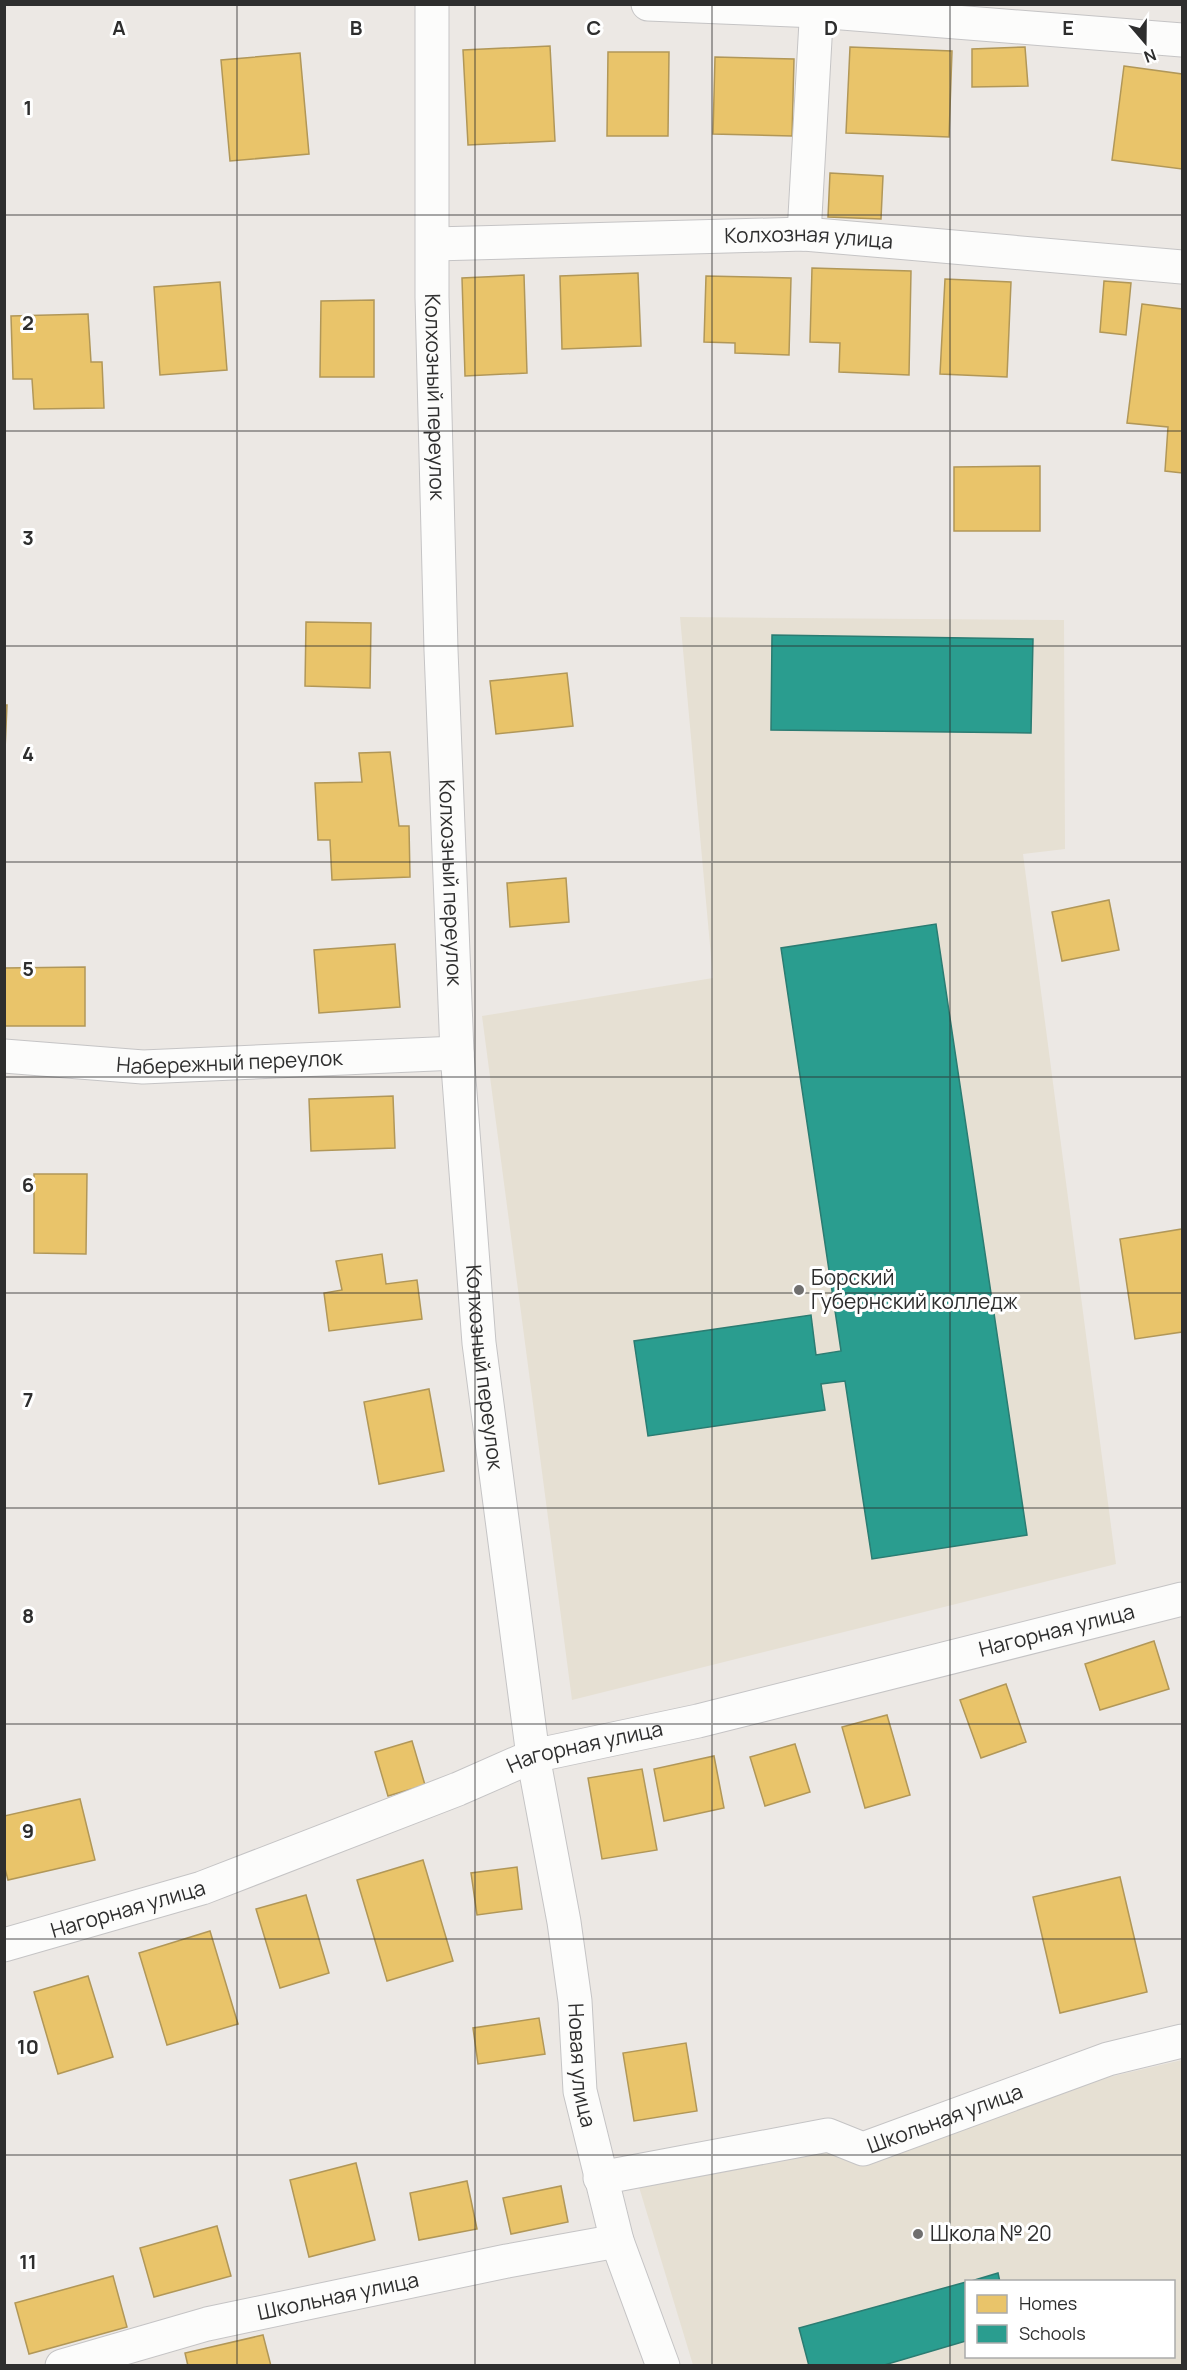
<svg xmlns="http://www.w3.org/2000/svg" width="1187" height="2370" viewBox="0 0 1187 2370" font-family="Manrope,sans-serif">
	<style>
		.education { fill: #e6e0d3; fill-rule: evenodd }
		.homes { fill: #e9c46a; stroke: #b19758; stroke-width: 1.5 }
		.schools { fill: #2a9d8f; stroke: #2b7c72; stroke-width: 1.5 }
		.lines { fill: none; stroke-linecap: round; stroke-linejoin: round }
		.minor-casing { stroke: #c5c4c5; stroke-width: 35 }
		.minor { stroke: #fcfcfb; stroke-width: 33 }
		.grid { fill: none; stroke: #2e2e2e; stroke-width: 1.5; stroke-opacity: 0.55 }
		.poi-dot { fill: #706f6e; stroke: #fff; stroke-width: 2 }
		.labels { text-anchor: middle; stroke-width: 6; stroke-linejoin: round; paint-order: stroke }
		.street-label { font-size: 21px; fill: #2e2e2e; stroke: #fff }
		.poi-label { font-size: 21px; fill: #2e2e2e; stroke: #fff; text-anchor: start }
		.grid-label { font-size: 20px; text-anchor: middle; font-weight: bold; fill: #2e2e2e; stroke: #fff; stroke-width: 6; stroke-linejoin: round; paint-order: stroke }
	</style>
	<rect width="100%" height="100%" fill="#ece8e4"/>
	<path class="education" d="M680,617L1064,620L1065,849L1023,854L1116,1564L572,1700L482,1016L713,978Z
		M1182,2060V2365H693L639,2187ZM966,2282H1174V2356H966Z"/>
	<path class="homes" d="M550,46L555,141L468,145L463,50Z
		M850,47L952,51L949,137L846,133Z
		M1025,47L1028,86L972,87V49Z
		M608,52H669L668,136H607Z
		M300,53L309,154L230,161L221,60Z
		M715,57L794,59L792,136L713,134Z
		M1124,66L1182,74V169L1112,160Z
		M830,173L883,176L881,219L828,217Z
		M812,268L911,271L909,375L839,372L840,343L810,342Z
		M638,273L641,346L562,349L560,276Z
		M524,275L527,373L465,376L462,278Z
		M706,276L791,278L789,355L735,353V343L704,342Z
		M945,279L1011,282L1007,377L940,374Z
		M1104,281L1131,283L1126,335L1100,332Z
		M220,282L227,370L160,375L154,287Z
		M374,300V377H320L321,301Z
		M1142,304L1182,309V473L1165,471L1168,427L1127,423Z
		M88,314L91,362H102L104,408L34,409L32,379H13L11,316Z
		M1040,466V531H954V467Z
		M306,622L371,623L370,688L305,686Z
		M567,673L573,726L496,734L490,681Z
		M4,705H7L5,750H4Z
		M390,752L399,826H409L410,877L332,880L330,840H318L315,783L362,782L359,753Z
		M566,878L569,922L510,927L507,883Z
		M1109,900L1119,950L1062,961L1052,912Z
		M395,944L400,1007L319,1013L314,950Z
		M85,967V1026H4V968Z
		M393,1096L395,1148L311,1151L309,1099Z
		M34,1174H87L86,1254L34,1253Z
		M1182,1229V1332L1135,1339L1120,1239Z
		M382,1254L386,1284L417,1280L422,1319L329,1331L324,1293L342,1290L336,1261Z
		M429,1389L444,1471L379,1484L364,1402Z
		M1154,1641L1169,1689L1100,1710L1085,1664Z
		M1006,1684L1026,1742L981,1758L960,1700Z
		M887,1715L910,1795L865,1808L842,1727Z
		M412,1741L425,1785L388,1796L375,1752Z
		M795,1744L810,1792L765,1806L750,1757Z
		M714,1756L724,1808L664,1821L654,1769Z
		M642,1769L657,1850L602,1859L588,1778Z
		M80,1799L95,1860L8,1880L4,1865V1816Z
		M423,1860L453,1961L387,1981L357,1880Z
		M517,1867L522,1909L477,1915L471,1873Z
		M1120,1877L1147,1992L1060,2013L1033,1897Z
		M306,1895L329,1973L280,1988L256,1909Z
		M210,1931L238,2024L167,2045L139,1953Z
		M88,1976L113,2057L58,2074L34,1992Z
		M539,2018L545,2054L478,2064L473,2028Z
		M686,2043L697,2111L634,2121L623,2053Z
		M356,2163L375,2240L309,2257L290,2180Z
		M467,2181L477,2229L419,2240L410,2193Z
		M561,2186L568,2222L511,2234L503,2198Z
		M217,2226L231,2276L154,2297L140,2248Z
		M113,2276L127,2327L29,2354L15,2303Z
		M263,2335L271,2366H188L185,2353Z"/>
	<path class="schools" d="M772,635L1033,639L1031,733L771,730Z
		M936,924L1027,1535L872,1559L845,1381L821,1384L825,1410L648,1436L634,1341L811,1315L816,1355L841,1351L781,948Z
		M998,2273L1000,2282H968Z
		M966,2282V2341L881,2366H809L799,2328Z"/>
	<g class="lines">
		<defs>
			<g id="minor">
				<path id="s1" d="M432,4V297L441,650L457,1053L479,1343L533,1756L564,1922L575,2001L580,2091L617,2241L663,2366"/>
				<path d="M648,4L817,11L1182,40"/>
				<path d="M804,234L817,4"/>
				<path id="s2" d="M434,244L804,234L1182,267"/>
				<path id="s3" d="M4,1056L143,1067L457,1053"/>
				<path id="s4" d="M4,1945L202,1888L458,1789L533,1756L698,1721L1182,1599"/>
				<path id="s5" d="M600,2178L828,2135L863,2149L1108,2059L1182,2041"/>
				<path id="s6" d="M62,2366L207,2324L507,2261L617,2241"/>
			</g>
		</defs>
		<use href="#minor" class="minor-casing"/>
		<use href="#minor" class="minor"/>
	</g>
	<path class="grid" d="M237,4V2366M475,4V2366M712,4V2366M950,4V2366M4,215H1182M4,431H1182M4,646H1182M4,862H1182M4,1077H1182M4,1293H1182M4,1508H1182M4,1724H1182M4,1939H1182M4,2155H1182"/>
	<g class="poi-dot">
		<circle cx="799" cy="1290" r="6"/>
		<circle cx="918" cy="2234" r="6"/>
	</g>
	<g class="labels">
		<g class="street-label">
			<text dy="7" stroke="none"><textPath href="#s2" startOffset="375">Колхозная улица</textPath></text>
			<text dy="7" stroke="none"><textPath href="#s1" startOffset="393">Колхозный переулок</textPath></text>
			<text dy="7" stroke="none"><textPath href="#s1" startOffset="879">Колхозный переулок</textPath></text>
			<text dy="7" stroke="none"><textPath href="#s3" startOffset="226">Набережный переулок</textPath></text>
			<text dy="7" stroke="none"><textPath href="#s1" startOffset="1365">Колхозный переулок</textPath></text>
			<text dy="7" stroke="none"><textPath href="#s4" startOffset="1101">Нагорная улица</textPath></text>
			<text dy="7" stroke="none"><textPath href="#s4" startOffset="615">Нагорная улица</textPath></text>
			<text dy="7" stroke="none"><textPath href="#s4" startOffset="129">Нагорная улица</textPath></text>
			<text dy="7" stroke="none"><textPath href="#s1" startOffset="2070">Новая улица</textPath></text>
			<text dy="7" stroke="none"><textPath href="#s5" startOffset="357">Школьная улица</textPath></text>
			<text dy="7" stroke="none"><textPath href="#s6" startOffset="285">Школьная улица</textPath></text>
		</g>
		<g class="poi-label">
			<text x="811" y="1285">Борский<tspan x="811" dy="24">Губернский колледж</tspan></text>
			<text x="930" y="2241">Школа № 20</text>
		</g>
	</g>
	<g class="grid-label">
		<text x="119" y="35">A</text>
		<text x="356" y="35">B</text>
		<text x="594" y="35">C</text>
		<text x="831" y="35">D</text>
		<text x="1068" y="35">E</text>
		<text x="28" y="115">1</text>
		<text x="28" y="330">2</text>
		<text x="28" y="545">3</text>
		<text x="28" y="761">4</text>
		<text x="28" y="976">5</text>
		<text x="28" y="1192">6</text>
		<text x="28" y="1407">7</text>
		<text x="28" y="1623">8</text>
		<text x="28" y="1838">9</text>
		<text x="28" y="2054">10</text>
		<text x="28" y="2269">11</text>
	</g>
	<rect width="1187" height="2370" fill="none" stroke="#2e2e2e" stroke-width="12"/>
	<rect x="965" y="2280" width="210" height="78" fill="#ffffff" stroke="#ababab" stroke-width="1.5"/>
	<rect x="977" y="2295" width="30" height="18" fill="#e9c46a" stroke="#ababab" stroke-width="1.5"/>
	<text x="1019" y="2310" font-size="18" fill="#2e2e2e">Homes</text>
	<rect x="977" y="2325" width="30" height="18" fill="#2a9d8f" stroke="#ababab" stroke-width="1.5"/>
	<text x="1019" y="2340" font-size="18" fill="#2e2e2e">Schools</text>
	<g transform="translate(1145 42) rotate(160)" stroke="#ffffff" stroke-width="4.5" paint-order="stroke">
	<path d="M0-4.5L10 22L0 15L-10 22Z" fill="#2e2e2e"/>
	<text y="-9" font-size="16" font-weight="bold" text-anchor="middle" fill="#2e2e2e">N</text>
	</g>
</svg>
